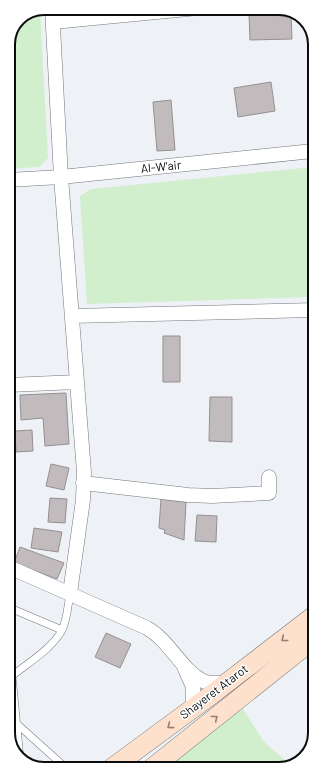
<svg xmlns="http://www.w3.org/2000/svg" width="323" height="777" viewBox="0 0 323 777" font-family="Barlow,sans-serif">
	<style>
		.green { fill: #d1eecd }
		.building { fill: #c1bbbe; stroke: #958f91 }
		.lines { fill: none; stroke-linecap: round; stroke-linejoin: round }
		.lane-casing { stroke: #73767a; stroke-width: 8 }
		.street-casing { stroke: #73767a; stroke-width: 15 }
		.secondary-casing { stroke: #73767a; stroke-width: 20 }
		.lane { stroke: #fff; stroke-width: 7 }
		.street { stroke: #fff; stroke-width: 14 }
		.secondary { stroke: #fde1cc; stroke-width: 19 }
		.oneway { stroke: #908176 }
		.labels { text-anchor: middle; stroke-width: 3; stroke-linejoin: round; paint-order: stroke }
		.street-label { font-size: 12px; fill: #0a0c0d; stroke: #fff }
		.rim { fill: none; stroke: #0a0c0d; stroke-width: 2 }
	</style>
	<rect width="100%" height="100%" fill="#eef2f7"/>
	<path class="green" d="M40,10L48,158L39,167L8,169V42L19,18Z
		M313,167L314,297L87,304L80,196L91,189Z
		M241,706L264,742L292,766L169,768Z"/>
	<path class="building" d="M291,13L292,39L250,40L249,15Z
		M271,82L275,111L238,117L234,88Z
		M171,100L175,150L157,151L153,102Z
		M163,336H180V382H163Z
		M66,393L69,444L45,446L43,418L21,420L20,395Z
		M210,397H232V442L209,441Z
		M9,408L12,441H9Z
		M32,430L33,451L16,452L15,431Z
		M51,464L69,468L64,490L46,486Z
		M50,498L67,499L65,523L48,522Z
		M161,499L186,502L184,540L164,533L165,530L159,528Z
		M197,515L217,516L216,542L195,541Z
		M34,528L62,532L58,552L31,548Z
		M20,547L64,563L57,579L14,563Z
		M106,633L131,644L120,668L95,657Z"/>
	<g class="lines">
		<defs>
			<path id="lane" d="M10,608L62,630
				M10,655L12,676
				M16,723L67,769
				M20,759L12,676C28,663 50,650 61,632C67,622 68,605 70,593"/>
			<path id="street" d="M52,8L61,177L84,472L83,500L70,593
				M53,22L198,8
				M8,180L61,177L313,151
				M72,316L314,310
				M9,385L77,382
				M83,483L188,495L212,496L269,493V477
				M9,567L147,628C170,641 181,670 203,681C210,684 219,683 227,683
				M185,669L193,687V709"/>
			<path id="secondary" d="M112,768L211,695L315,615
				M152,768L315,638"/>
		</defs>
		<use href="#lane" class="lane-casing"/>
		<use href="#street" class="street-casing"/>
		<use href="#secondary" class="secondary-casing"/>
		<use href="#lane" class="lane"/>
		<use href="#street" class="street"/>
		<use href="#secondary" class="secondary"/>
	</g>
	<defs><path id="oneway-chevron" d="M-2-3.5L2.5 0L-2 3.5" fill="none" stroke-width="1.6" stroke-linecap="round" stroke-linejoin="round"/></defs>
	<g class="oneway">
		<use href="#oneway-chevron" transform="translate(284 639) rotate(142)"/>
		<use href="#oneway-chevron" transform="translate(215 718) rotate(-39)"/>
		<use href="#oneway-chevron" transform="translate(170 726) rotate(143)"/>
	</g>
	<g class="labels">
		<g class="street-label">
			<text transform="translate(161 167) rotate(-6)" y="4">Al-W'air</text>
			<text transform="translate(214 692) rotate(-37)" y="4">Shayeret Atarot</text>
		</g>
	</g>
	<path d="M0 0H323V777H0ZM44 15H279A29 29 0 0 1 308 44V733A29 29 0 0 1 279 762H44A29 29 0 0 1 15 733V44A29 29 0 0 1 44 15Z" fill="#fff" fill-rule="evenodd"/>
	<path class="rim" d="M44 15H279A29 29 0 0 1 308 44V733A29 29 0 0 1 279 762H44A29 29 0 0 1 15 733V44A29 29 0 0 1 44 15Z"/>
</svg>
